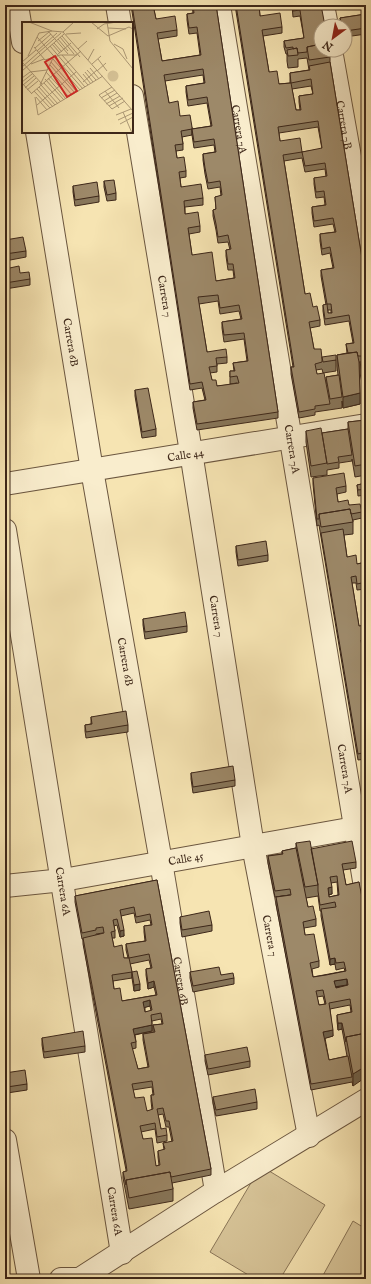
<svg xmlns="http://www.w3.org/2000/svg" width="371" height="1284" viewBox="0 0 371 1284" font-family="'IM FELL English',serif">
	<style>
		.green { fill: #d7c498; stroke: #8a7658 }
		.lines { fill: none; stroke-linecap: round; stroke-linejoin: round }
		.minor-casing { stroke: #6b563f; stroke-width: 24 }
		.minor { stroke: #f9edcd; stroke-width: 22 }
		.wall { fill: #87765a; stroke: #3d2719; fill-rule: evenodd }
		.shaded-wall { fill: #6e604a; stroke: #3d2719 }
		.building { fill: #9d8969; stroke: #3d2719; fill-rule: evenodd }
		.labels { text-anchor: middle; stroke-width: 4; stroke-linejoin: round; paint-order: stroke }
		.street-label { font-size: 11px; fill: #3d2719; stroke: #f9edcd }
		.inset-road { fill: none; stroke: #ac9875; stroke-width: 1 }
		.view { fill: #d62828; fill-opacity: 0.15; stroke: #d62828; stroke-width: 2 }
		.inset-edge { fill: none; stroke: #3d2719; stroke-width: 2 }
	</style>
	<rect width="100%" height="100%" fill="#f6e4b2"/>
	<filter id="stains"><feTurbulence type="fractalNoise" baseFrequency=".005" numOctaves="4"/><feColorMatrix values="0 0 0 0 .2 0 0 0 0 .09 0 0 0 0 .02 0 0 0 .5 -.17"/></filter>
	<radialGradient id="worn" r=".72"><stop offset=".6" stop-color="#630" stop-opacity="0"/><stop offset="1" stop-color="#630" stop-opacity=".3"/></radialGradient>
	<path class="green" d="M261,1166L325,1205L280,1279H255L210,1252Z
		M353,1221L366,1229V1279H321Z"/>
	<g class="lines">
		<defs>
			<g id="minor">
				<path d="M17,5L23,42"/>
				<path d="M117,5L120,23"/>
				<path id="s1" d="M219,5L366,893"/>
				<path d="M323,5L327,26"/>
				<path id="s2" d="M331,50L366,247"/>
				<path id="s3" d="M132,96L191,452L253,846L309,1136"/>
				<path id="s4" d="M37,132L92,470L161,862L216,1191"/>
				<path id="s5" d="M5,484L366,425"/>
				<path id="s6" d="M5,530L122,1253"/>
				<path id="s7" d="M5,886L63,880L366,826"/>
				<path d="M5,1140L29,1279"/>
				<path d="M81,1278L216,1191L366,1100"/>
				<path d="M61,1279H86"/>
			</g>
		</defs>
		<use href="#minor" class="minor-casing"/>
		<use href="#minor" class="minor"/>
	</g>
	<path class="wall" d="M131,5H153L156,19L177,30V36L158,39L162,61L200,55L197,33L189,34L187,20V14L193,13L192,5L183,6V5H216L278,412V418L197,430L193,408V402L205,400L202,388L190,390ZM203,75L204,83L186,86V92L188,106L207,103L211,126L192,129V135L194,148L214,145L215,152L203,154V160L205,174L208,189L220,187L221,196L215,197L216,209L213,210V216L216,230L218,243L228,242L230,250H226V256L228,270H233L234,278L216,281L192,255L189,234L200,232V226L185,214V207L203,205V198L181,187L180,178L186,177V171L177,158L176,151L183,150V144L182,137L192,135V127L180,116L169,103L165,81ZM218,301L220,314L239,311L241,319L222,322V328L224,342L244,339L247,361L233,363L234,371H230V384L237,383L238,384L217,386L212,380L210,373L217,372V364L227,363V357L207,352L199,304Z
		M166,5H178V7L167,9Z
		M235,5H259L260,16L282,27V33L263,36L269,72L279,84L290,83V73L309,70L307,58L298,59V67L288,68L287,61V54H286L284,47V41L304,38L300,16L293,17L292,5H321V26L330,57V62L366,283V404L360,373V362H359L360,404L343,408L342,401V408L315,412V415L299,418L291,374V367H293ZM311,86L313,94L299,96V102L300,110H296L292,89ZM318,127L322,149L302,152L280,141L279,133ZM302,158L305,172L325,169L326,177L314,178V184L316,198L324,197L325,205L312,207V213L314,227L333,224L335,232L320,234V241L322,255L330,253L333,268L321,270V276L326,305H323V311L325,325L349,321L353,343L346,344L347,353L337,355V366L338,375L326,377V384L317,374L316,370L322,369L323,373L336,371V360L322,359L314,349L310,328L320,326V320L305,294L284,161ZM328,310H331V313H328Z
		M366,14V34L345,37V26H341L340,18Z
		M104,181L116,193V200L107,201L104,187Z
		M73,186L99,196V202L75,206L73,192Z
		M5,240L26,251V257L5,261Z
		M5,269L30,279V285L5,289Z
		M135,390L156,429V436L142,438L135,396Z
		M366,420V475L355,477L352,459V461L339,463V468L327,470V475L311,477L306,442V431L322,433L348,429V422Z
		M313,478L346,486V492L337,494L338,502L349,505L362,512V518L353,520V534L344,535L347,557L357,564L366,562V589L357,590L356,583H352L359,626L366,630V645L362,646L363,654L366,653V759L358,760L319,525L317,526L313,484Z
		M366,483V495L358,496L357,485Z
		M236,546L268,555V561L238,566L236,552Z
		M143,619L187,626V632L145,639L143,625Z
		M91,717L128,725V732L86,738L85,731V725L91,724Z
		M191,773L235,780V786L193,793L191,779Z
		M366,773V801L365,802L362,780V774Z
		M296,843L311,849L356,862V868L343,870L346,885L359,882L353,1086L352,1082L311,1090L276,904V897L290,895L275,897L268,863V856L282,854V851L296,848ZM337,882L338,895L329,897V894H332L331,883ZM318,896L320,911H321V916L330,965L335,964L336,970L344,968L345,971L313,977L312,969L319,967V961L305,935L304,928L316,926V919L308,907L306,898ZM347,985V986L336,988V987ZM323,996L325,1004L319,1005L317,997ZM350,1005L351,1012L337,1015V1021L338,1030L342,1029L347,1056L329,1060L325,1038L333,1036L330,1009Z
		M157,880L211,1169V1175L172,1183L173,1189V1201L129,1209L123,1178V1172L126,1171V1170L83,944V939H82L75,902V896ZM134,913L136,923L150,920L151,925L144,926V932L145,941L126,944V950L128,958H124L114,947L112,938H115V931L114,926L117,925L120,937L124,936L121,916ZM103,933V934L96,935V934ZM149,960L151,968L146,969V975L148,989L154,987L156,995L122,1001L114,989L113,981L132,978V972L130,964ZM150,1006L151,1011L145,1012V1007ZM161,1019L162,1024L153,1025V1032L143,1034V1040L148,1067L138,1069L132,1049L136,1048V1042L135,1035L152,1031V1021ZM152,1087L153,1095H151V1101L152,1110L147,1111L135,1098L133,1090ZM163,1114L166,1127H169L172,1142L163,1143L164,1150L158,1151V1157L159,1165L156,1166L143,1139L141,1132L155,1129L157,1143L167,1141V1135L161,1129L158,1115Z
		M180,917L212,925V931L182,937L180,923Z
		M132,972L140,990L134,991L132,978Z
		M190,972L221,975L234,978V984L193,992L190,978Z
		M42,1038L85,1046V1052L44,1058L42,1045Z
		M205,1055L250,1061V1067L208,1075L205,1061Z
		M5,1073L27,1084V1090L7,1093L5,1083Z
		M213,1097L257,1102V1109L216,1116L213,1103Z"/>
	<path class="shaded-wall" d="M360,393V404L343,408V397Z
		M332,887V894L328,895V888Z
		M124,930V936L120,937V931Z
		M335,958V964L330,965V959Z
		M347,979V985L334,987V981Z
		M154,981V987L148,989V983Z
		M140,984V990L134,991V985Z
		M150,1000V1006L143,1008V1002Z
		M338,1023H342V1029L338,1030Z
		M152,1025V1031L133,1035V1029Z
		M333,1030V1036L323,1039V1032Z
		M366,1066V1077L353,1086V1074Z"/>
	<path class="building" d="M132,5H153L156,19L175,16L177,30L157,33L162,61L201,55L197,27L189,28L187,14L194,13L193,5H216L278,412L197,424L193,402L206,400L202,382L190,384ZM203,69L205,83L186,86L188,100L207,97L212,126L192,129L194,142L214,139L216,152L203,154L205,168L208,183L220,181L222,195L215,197L216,209L213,210L216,224L218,237L228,235L231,249L226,250L228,264H233L235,278L216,281L212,252L192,255L188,228L200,226L198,212L185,214L184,201L203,198L201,184L181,187L179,172L186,171L184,157L177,158L175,145L183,144L181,131L192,129V127L190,115L180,116L178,101L169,103L164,75ZM218,295L220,308L239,305L242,319L222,322L224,335L244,333L248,361L233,363L235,371H230V377L237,376L239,383L217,386L216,380H212L209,367L217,366L216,358L227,357L226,349L207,352L198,297Z
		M236,5H259L260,16L280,13L282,27L262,30L269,72L277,71L279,84L291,83L290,73L310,70L309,66L330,62L366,283V350H363V356H358L357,352L348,353L346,344L354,343L349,315L325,319L323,305L327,304L321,270L334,268L330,247L322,249L320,234L336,232L333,218L314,221L312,207L326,205L324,191L316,192L314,178L327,176L325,163L305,166L302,152L322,148L318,121L278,127L280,141L300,138L302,152L283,155L305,294L310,293L313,307L317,306L320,320L309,322L314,349H321L322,359V362L315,364L317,374L324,373L330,404L315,406V409L299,412L291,367H294ZM311,79L313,94L299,96L301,110H296L291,83ZM327,304H331L332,313H328Z
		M293,5H321L325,26H321V44L307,47V52L298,53L297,48L293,49V47L286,48L284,41L304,38L300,10L293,11Z
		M366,14V28L345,31V26H342L340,18Z
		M321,44V50H329L330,57L309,60L307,47Z
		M297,48L298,55L288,56L287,50Z
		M114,180L116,193L107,195L104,181Z
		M97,182L99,196L75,200L73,186Z
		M23,237L26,251L5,254V240Z
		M19,266L20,273L29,272L30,279L5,283V269Z
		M363,350H366V393L360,362L365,361Z
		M357,352L359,362L360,393L343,397L337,355Z
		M336,355V360L323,362L322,357Z
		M339,375L342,397L330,399L326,377Z
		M148,388L156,429L142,432L135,390Z
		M366,420V464L355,466L348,422Z
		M321,428L327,463L311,466L306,431Z
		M348,429L352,455L338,457L339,462L327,464L322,433Z
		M344,473L346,486L336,488L338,502L348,500L349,505L360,504L362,512L351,514L350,509L319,514V519H317L313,478Z
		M366,483V489L358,490L357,485Z
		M350,509L353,522L321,527L319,514Z
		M343,529L347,557L356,555L357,564L366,562V582L357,584L356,576L351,577L359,626L365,625L366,630V639L361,640L363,654L366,653V752L358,754L321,533Z
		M266,541L268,555L238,560L236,546Z
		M185,612L187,626L145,632L143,619Z
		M126,711L128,725L86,732L85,725L92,724L91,717Z
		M233,766L235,780L193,787L191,773Z
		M366,773V795H365L362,774Z
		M310,841L318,885L305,887L296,843Z
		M352,841L356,862L342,864L346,885L359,882L366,918V1033L346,1037V1042L342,1023H338L337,1015L352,1012L350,999L329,1003L333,1030L323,1032L329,1060L348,1056L352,1077L311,1084L276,897L291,895L290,889L275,891L268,856L283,854L282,851L296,848L308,907L313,906L316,919L303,922L305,935L314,934L319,961L310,963L313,977L326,975L346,971L344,962L336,963L335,958L330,959L321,909L336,907L335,902L320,905L318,891V885L311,849ZM337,876L339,895L329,897L328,888L332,887L330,877ZM347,979L348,985L336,988L334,981ZM323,990L326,1004L319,1005L316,991Z
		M157,880L211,1169L171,1177L170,1172L126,1180V1185L123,1172L127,1171L126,1164L83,938L104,933L103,927L96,928V930L82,933L75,896ZM134,907L136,917L150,914L152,925L144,926L146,941L126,944L129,958L149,954L152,968L146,969L148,983L154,981L157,995L122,1001L120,988L114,989L112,975L132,972L129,958H124L122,945L114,947L111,932L115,931L113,920L117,919L120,931L124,930L120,910ZM150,1000L152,1010L145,1012L143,1002ZM161,1013L163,1024L153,1025L155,1032L143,1034L149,1067L138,1069L131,1043L136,1042L133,1029L152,1025L151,1015ZM152,1081L154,1095H151L153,1109L147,1111L144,1097L135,1098L132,1084ZM163,1108L166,1121H169L173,1141L163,1143L165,1149L158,1151L160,1165L156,1166L152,1138L143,1139L140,1126L155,1123L157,1137L167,1135L166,1128L161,1129L157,1109Z
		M209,911L212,925L182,930L180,917Z
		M219,967L221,975L233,973L234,978L193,986L190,972Z
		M137,971L140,984L134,985L132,972Z
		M83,1031L85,1046L44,1052L42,1038Z
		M366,1033V1066L353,1074L346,1037Z
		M247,1047L250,1061L208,1069L205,1055Z
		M25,1070L27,1084L7,1087L5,1073Z
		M255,1089L257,1102L216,1110L213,1097Z
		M170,1172L173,1189L129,1198L126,1180Z"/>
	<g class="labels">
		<g class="street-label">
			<text dy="4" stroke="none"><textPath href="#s2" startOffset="76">Carrera 7B</textPath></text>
			<text dy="4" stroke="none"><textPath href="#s1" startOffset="126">Carrera 7A</textPath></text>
			<text dy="4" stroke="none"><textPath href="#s3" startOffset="203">Carrera 7</textPath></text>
			<text dy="4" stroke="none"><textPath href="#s4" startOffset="213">Carrera 6B</textPath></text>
			<text dy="4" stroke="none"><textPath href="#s1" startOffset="450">Carrera 7A</textPath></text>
			<text dy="4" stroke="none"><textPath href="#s5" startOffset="183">Calle 44</textPath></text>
			<text dy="4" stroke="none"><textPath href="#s3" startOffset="527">Carrera 7</textPath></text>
			<text dy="4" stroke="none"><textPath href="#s4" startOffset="537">Carrera 6B</textPath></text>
			<text dy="4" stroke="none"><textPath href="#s1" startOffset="774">Carrera 7A</textPath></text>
			<text dy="4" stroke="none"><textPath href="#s7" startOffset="183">Calle 45</textPath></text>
			<text dy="4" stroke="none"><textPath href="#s6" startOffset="366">Carrera 6A</textPath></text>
			<text dy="4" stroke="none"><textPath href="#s3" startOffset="851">Carrera 7</textPath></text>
			<text dy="4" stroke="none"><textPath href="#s4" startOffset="861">Carrera 6B</textPath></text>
			<text dy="4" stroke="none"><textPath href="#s6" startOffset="690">Carrera 6A</textPath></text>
		</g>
	</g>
	<g transform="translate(22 22)">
		<rect width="111" height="111" fill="#f6e4b2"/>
		<path d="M85.5 54a5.5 5.5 0 1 1 11 0a5.5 5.5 0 1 1-11 0Z" fill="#d7c498"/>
		<path class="inset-road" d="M7,0L30,9L41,10M69,0L86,14L107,5L111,7M85,0L88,19L111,47M86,6L104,7M75,7L82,2L95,0M26,9L46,32M41,10L111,89M41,10L52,0M44,12L59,11M40,14L58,35M15,15L61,67M38,15L52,32M36,17L46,29M16,19L27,10M32,21L40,30M30,22L38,31M92,22L101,27L105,37M28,24L63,65M12,25L23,38L38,33H55M13,26L29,12M56,27L65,19M15,29L35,11M16,31L39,11M35,33L49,21M40,33L66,63M6,34L17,11L30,9M31,37L58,68M76,37L85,49M66,38L72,27M0,40L20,62M0,40L14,28M29,40L55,70M9,42L22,37M70,42L79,34M28,43L53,71M0,45L16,31M26,46L50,73M68,46L77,57M65,48L74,58M0,49L42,12M75,49L84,41M24,50L47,75M63,50L71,60M61,52L69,62M0,56L8,50L25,48M26,56L44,77M23,57L42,78M0,60L10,52M61,60L75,48M0,61L10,72M22,61L39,80M1,63L12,54M18,63L31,36M19,63L36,82M17,65L33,83M90,65L77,73L90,87L103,79M3,66L14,56M15,67L31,85M5,68L16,59M12,69L28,86M83,69L97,86M10,71L59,29M13,75L16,93L81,54M14,75L25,88M79,76L93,68M82,79L95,71M84,82L98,74M15,83L54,50M87,84L101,76M101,90L110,111M94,93L109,87M96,98L111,91M98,102L111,95"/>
		<path class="view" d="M33,34L55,69L45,75L23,40Z"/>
		<rect width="111" height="111" class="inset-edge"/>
	</g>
	<rect width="371" height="1284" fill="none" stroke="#f6e4b2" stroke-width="20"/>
	<rect x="6" y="6" width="359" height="1272" fill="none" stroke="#3d2719" stroke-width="2"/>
	<rect x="10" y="10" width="351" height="1264" fill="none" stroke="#3d2719"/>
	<g transform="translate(333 38) rotate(212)"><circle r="19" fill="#f9edcd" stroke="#ae9e85"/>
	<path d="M0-3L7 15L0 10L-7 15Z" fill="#8f2418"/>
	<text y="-6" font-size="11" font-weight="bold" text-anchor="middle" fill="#3d2719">N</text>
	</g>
	<rect width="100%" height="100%" filter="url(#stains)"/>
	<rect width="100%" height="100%" fill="url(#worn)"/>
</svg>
